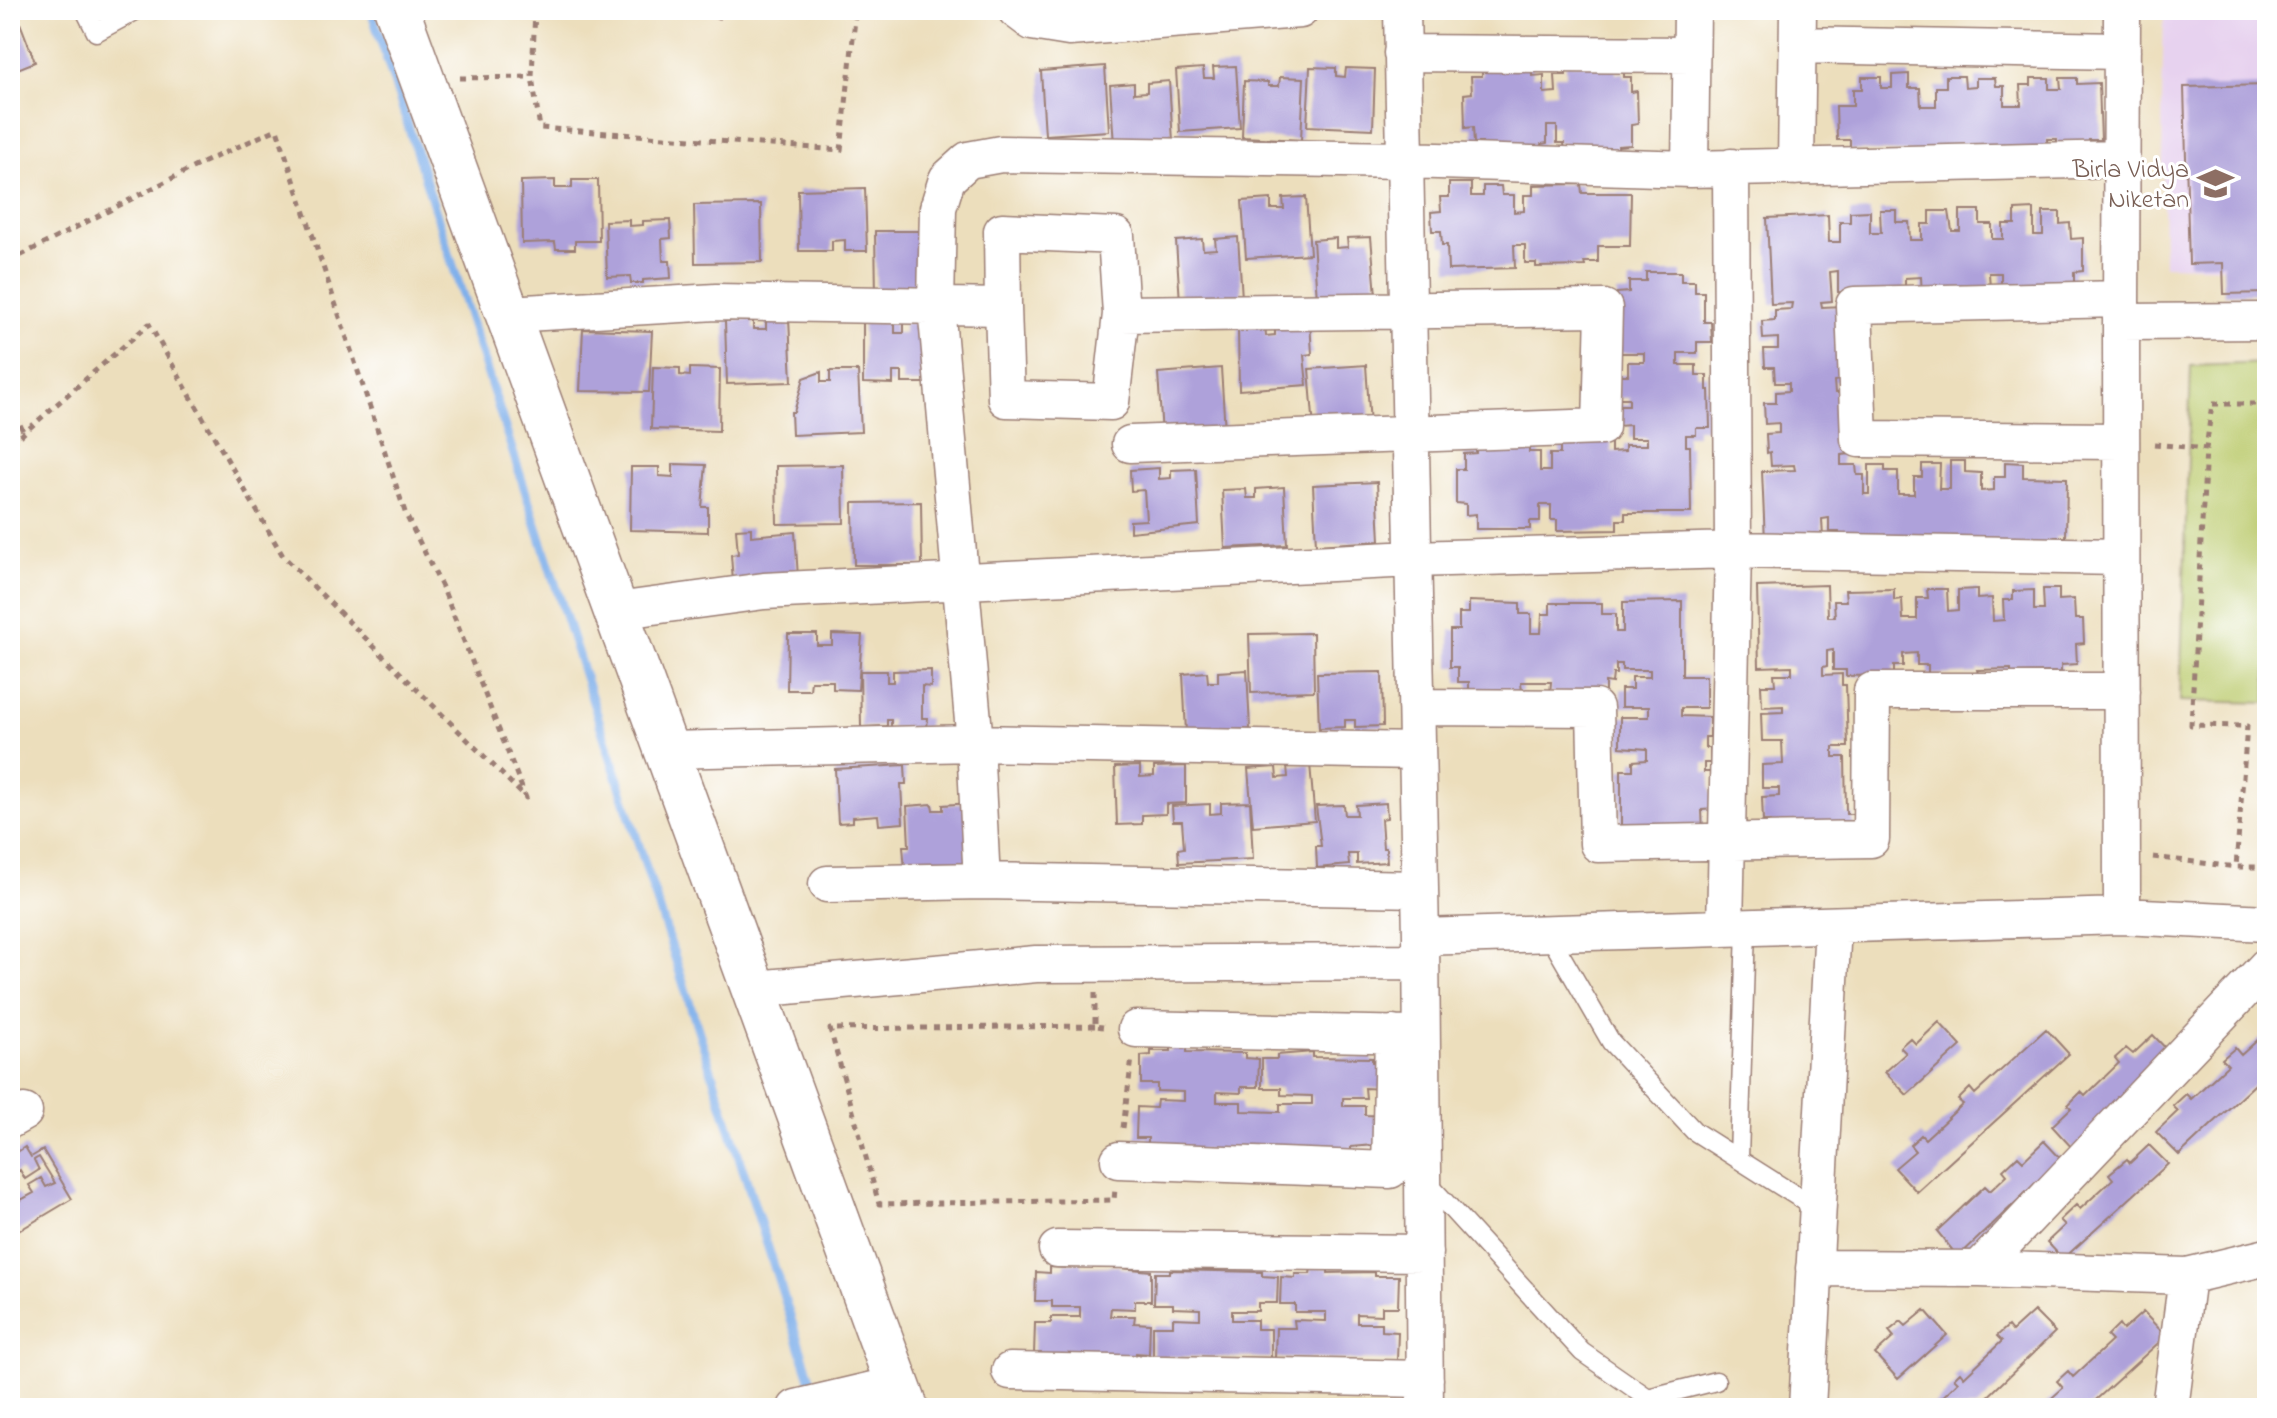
<svg xmlns="http://www.w3.org/2000/svg" width="2277" height="1418" viewBox="0 0 2277 1418" font-family="'Indie Flower',sans-serif">
	<style>
		.built { fill: #e7d2ef }
		.green { fill: #bccb6e; stroke: #83754c; stroke-width: 2 }
		.lines { fill: none; stroke-linecap: round; stroke-linejoin: round }
		.stream { stroke: #7eafea; stroke-width: 9 }
		.building { fill: #aea1da }
		.lane-casing { stroke: #9b7e74; stroke-width: 21 }
		.street-casing { stroke: #9b7e74; stroke-width: 39 }
		.secondary-casing { stroke: #9b7e74; stroke-width: 47 }
		.path { stroke: #9b7e74; stroke-width: 5; stroke-dasharray: 6 6; stroke-linecap: butt }
		.lane { stroke: #fff; stroke-width: 18 }
		.street { stroke: #fff; stroke-width: 36 }
		.secondary { stroke: #fff; stroke-width: 44 }
		.labels { text-anchor: middle; stroke-width: 6; stroke-linejoin: round; paint-order: stroke }
		.education-label { font-size: 26px; fill: #785e54; stroke: #fff; text-anchor: end }
	</style>
	<rect width="100%" height="100%" fill="#fff"/>
	<filter id="ink" filterUnits="userSpaceOnUse"><feTurbulence type="fractalNoise" baseFrequency=".0125" numOctaves="2"/><feDisplacementMap in="SourceGraphic" scale="16" xChannelSelector="R" yChannelSelector="G"/><feConvolveMatrix kernelMatrix="1 2 1 2 8 2 1 2 1" color-interpolation-filters="sRGB"/></filter>
	<filter id="wash" filterUnits="userSpaceOnUse"><feTurbulence type="fractalNoise" baseFrequency=".006" numOctaves="4" result="noise"/><feDisplacementMap in="SourceGraphic" scale="32" xChannelSelector="R" yChannelSelector="G"/><feGaussianBlur stdDeviation="1.8" result="paint"/><feColorMatrix in="noise" values="0 0 0 0 0 0 0 0 0 0 0 0 0 0 0 0 0 1.4 0 .05"/><feComposite in="paint" operator="in"/></filter>
	<g filter="url(#wash)">
		<rect width="100%" height="100%" fill="#ecdebc"/>
		<path class="built" d="M2164,10H2267V268L2164,265L2162,102Z"/>
		<path class="green" d="M2267,363V703L2180,701L2191,366Z"/>
		<g class="lines">
			<path class="stream" d="M371,10L816,1397"/>
		</g>
		<g id="blocks">
			<path class="building" d="M10,10H15L35,62L10,72Z
				M1532,63V76L1544,75V93L1556,92L1555,75H1566V64L1616,63V73H1624V77H1631V92L1637,91L1638,124L1631,125V145L1618,146V151L1565,152L1564,143H1557V126H1547V143L1541,144V153L1482,154V143H1474L1473,127L1465,128L1464,94L1472,93L1471,76H1482V65Z
				M1105,66L1109,131L1045,135L1041,71Z
				M1236,66L1240,128L1180,132L1176,70L1203,68L1204,78H1214L1213,67Z
				M1310,67L1336,68V76L1345,77L1346,68L1375,69L1373,129L1307,126Z
				M1909,74V88H1920L1921,106H1936V87H1946V76H1964L1965,87L1976,86V78H1995L1996,86H2004V105H2021L2020,85H2031V78H2049V89H2061L2060,78H2077V84L2099,83L2101,140H2089V157L2057,158V139H2047L2048,158L1850,150V140H1837L1836,106H1853V89H1862V77H1881V88H1892V75Z
				M1280,77L1304,78L1301,140L1242,137L1244,81L1268,82V86H1279Z
				M1169,81L1173,141L1114,145L1110,85L1134,83V93L1147,92V83Z
				M2267,85V175H2265L2267,293L2224,294L2223,263L2189,264L2184,87Z
				M555,180V188H572V180H598L599,241H575V249H556L555,242L522,243L521,181Z
				M1449,183H1471V196H1483V186H1501L1502,195H1514V212L1524,211V195H1533V185L1581,184L1582,193H1631L1630,246H1598V262H1584L1585,266L1536,267V263H1525V245H1514L1515,268L1448,270L1447,245H1442L1441,231H1432L1431,212L1441,211L1440,197H1449Z
				M865,188L867,251H845V240L832,241V251H799L798,190Z
				M1306,197L1310,254L1246,258L1242,201L1271,199V209H1284L1283,198Z
				M761,204L762,262L695,263L694,205Z
				M2034,209V235H2043V212H2060V224L2070,223L2071,239L2083,238V271L2074,272V291L2001,294V273H1989L1990,289L1922,295L1921,277L1905,278V294L1838,292V271L1830,272L1832,301L1821,302L1822,307L1842,306L1840,380L1834,381L1835,393H1839L1851,454L1841,455V465H1856L1857,475H1864V494H1869V465H1885V471H1898V494H1914V477H1922V464H1940L1939,489H1950V461H1965V472L1981,473V491L1994,490V477H2005V462L2023,463V477L2067,478L2066,537H2055L2056,546H1839V532H1829V518L1822,519L1823,538L1765,541L1762,471L1795,470L1794,465L1771,466L1770,452L1767,453L1766,434L1779,433V423L1765,424L1764,403H1776V392L1789,391V383H1775L1774,367H1765L1764,349H1778V338L1763,339L1762,321L1775,320V310L1791,309L1792,303L1771,304L1767,218L1828,215L1829,242H1840V222H1850V212L1870,211V233H1881L1880,210H1896V222H1909L1910,240H1922V224H1930V211H1949L1952,231H1960V210H1980V224H1992V239H2003V224H2015V210Z
				M629,220V226L643,225V221L670,220L671,238L662,239L663,261H670L671,278L643,280V283H631L630,276L607,277L605,221Z
				M875,231H930V292L913,296V287L901,288L876,296Z
				M1238,237L1242,298L1180,302L1176,241L1202,239L1203,250L1216,249L1215,239Z
				M1371,237L1376,295L1317,299L1313,240L1336,238V248L1348,247L1347,238Z
				M1646,272H1681V281H1695V292H1704V322H1711L1712,342H1697V353H1678V365H1696V375H1707V390H1709L1710,428H1696V435H1686V446H1690L1691,513H1625V520H1617V530L1557,531V520H1551V505H1540V521H1530V529H1476V514L1466,515V504L1456,503V469H1464V454L1476,453V440H1529V452H1540V471H1550V454H1560V439H1611V452L1625,451V445H1647V438H1630V425L1618,426V405H1629V398H1618V375H1628V362H1644V353H1619L1617,314V293L1629,292V281H1646Z
				M789,318L792,382L727,384L725,321L753,319V329H766V319Z
				M1310,322L1312,354L1304,355L1307,385L1239,390L1238,326L1265,324L1266,336L1275,335V324Z
				M863,323H895V333H904V323H929V383H902V372H893V384L863,383Z
				M583,329L652,331L649,392L580,391Z
				M1366,365L1370,425L1314,429L1309,369Z
				M653,367L680,368V375L690,376V368L720,369L719,431L651,429Z
				M1221,368L1225,431L1162,435L1158,373Z
				M830,371H858L861,432L792,435L791,412H794L804,378L821,372V382H830Z
				M673,464L706,465L702,507H708V532L630,530L631,467H659V476L673,477Z
				M843,465L844,523L777,524L776,466Z
				M1159,468V479L1171,478V470L1196,469L1199,525L1130,532V521L1146,520L1144,490L1131,491L1130,470Z
				M1377,482L1380,541L1316,545L1313,485Z
				M1284,487L1287,545L1225,548L1222,490L1246,489L1247,498H1256V489Z
				M921,502L922,565H854L853,503Z
				M751,528V536L795,532L798,577L733,582L731,555L738,554L736,529Z
				M1827,585L1828,617H1835L1834,601H1846L1845,590L1894,589V600L1902,599L1903,619H1917V598H1928L1927,589H1947L1948,611L1958,610V590L1977,589V599L1992,598L1993,621L2004,620L2003,600H2013V591L2034,590V610H2044L2043,589H2059V600L2074,599L2075,619H2083L2084,643L2076,644L2077,664L2061,665V672L2011,673V669L1977,670L1978,673L1928,675V665H1917V653L1903,654V666H1894V675L1846,676V670H1833V650L1827,651V666L1823,667V675L1842,674V685H1846L1848,747H1833V757H1845L1846,814H1853V830L1771,832L1770,821H1763L1762,797L1779,796V788H1762V765L1783,764L1782,741H1762L1761,713L1783,712V706L1762,707L1761,685H1775L1774,674H1792V666L1759,667L1757,587Z
				M1469,601L1520,603V614H1531V633H1541L1542,614H1550V603H1602V614H1616V632H1623V602L1682,601V676H1706V708H1681V716L1710,717V737H1705V748H1710V763H1704V772H1710V787L1716,809L1702,810L1703,833H1621V770H1633V761L1647,760V749L1620,747V717H1649V707H1621V689H1632V677H1650V670H1622V664H1616V674H1613L1612,683L1605,682V692L1550,693L1551,682H1521L1522,692H1469V682H1458V667H1450V630H1459V613H1469Z
				M1313,633L1314,691L1251,693L1249,634Z
				M788,634H817V645H832V634L862,635L858,690L833,689V681H811L810,690H787Z
				M931,670V687L922,686V718H928L927,727L891,728V720H887V726L861,727L860,671H887V682H893V671Z
				M1247,670L1250,729L1186,732L1183,674L1207,672L1208,682H1218V672Z
				M1382,672L1383,726L1355,727V720H1345V727L1319,728L1317,673Z
				M1310,764L1315,821L1253,826L1248,769L1276,767L1277,778L1288,777L1287,766Z
				M905,765L906,784H901L903,823L879,825L878,815L853,817V822L838,823L835,769Z
				M1140,766V777L1154,776V767L1186,766V803L1166,804V814L1142,815V824L1117,825L1115,767Z
				M1250,802L1253,859L1179,863L1178,849L1184,848L1182,821H1173L1172,806L1210,804V814L1221,813V803Z
				M970,803L974,865L905,870L903,846H909L907,806L932,804L933,810H943V805Z
				M1386,803L1387,818L1381,819L1383,848H1386L1387,862L1357,864V854H1348L1349,865L1317,868L1316,846H1321L1316,806L1344,805L1345,815H1357L1356,805Z
				M1939,1022L1961,1046L1907,1095L1885,1072L1906,1053L1900,1047L1910,1038L1916,1044Z
				M2046,1029L2069,1054L1917,1192L1895,1168L1915,1151L1910,1145L1921,1135L1925,1139L1963,1104L1958,1100L1970,1088L1975,1094Z
				M2153,1035L2173,1056L2074,1150L2052,1126L2071,1108L2068,1105L2081,1092L2085,1096L2119,1063L2115,1058L2126,1048L2133,1054Z
				M2260,1038L2267,1045V1073L2179,1155L2156,1132L2178,1111L2173,1106L2186,1094L2191,1099L2228,1065L2222,1059L2235,1048L2241,1055Z
				M1171,1047H1187V1052L1245,1053V1058L1259,1059L1258,1087H1241V1093L1217,1092V1102H1241V1111L1280,1112V1104H1312V1096L1281,1095V1088H1262V1059H1277V1055L1313,1052V1057L1372,1058V1062H1383V1089L1365,1088L1366,1098H1343V1106H1365V1115L1386,1116L1385,1144L1351,1147V1151L1148,1150V1138H1136L1137,1107L1156,1108L1157,1100L1184,1101V1092L1157,1091V1084H1141V1056L1151,1055V1051H1171Z
				M2044,1141L2061,1159L1958,1257L1937,1231L1985,1186L1990,1191L2007,1175L2003,1170L2018,1156L2023,1161Z
				M2149,1145L2168,1164L2063,1259L2047,1242L2065,1225L2060,1220L2076,1205L2080,1209L2113,1179L2109,1174L2127,1159L2130,1163Z
				M10,1147L14,1154L25,1147L31,1157L43,1150L72,1199L10,1236V1206L13,1205L10,1197L17,1193L21,1200L34,1193L29,1185L41,1178L46,1187L55,1183L39,1157L34,1160L39,1170L25,1179L20,1170L10,1177Z
				M1065,1263H1081V1267L1120,1266L1119,1268L1151,1271V1301H1135V1309L1111,1308L1110,1316H1135L1134,1323L1150,1324L1149,1354L1136,1353V1356L1034,1355L1035,1323H1051V1317H1080V1307H1052V1301H1035L1036,1272L1050,1273V1267L1065,1268Z
				M1311,1268H1328V1273L1375,1272V1276H1399L1398,1307H1382V1315L1357,1314V1323H1382V1331L1398,1332L1397,1361L1275,1358L1276,1328H1295L1294,1320L1326,1321V1312H1295V1304H1280L1281,1277L1295,1278V1274H1310Z
				M1170,1270L1262,1272V1276L1278,1277L1277,1303H1258V1311H1232V1320H1257V1329H1271V1358L1153,1356V1326H1173V1318L1200,1319V1309L1173,1308V1304H1154L1155,1273H1170Z
				M1925,1310L1947,1335L1898,1379L1875,1354L1894,1337L1889,1331L1901,1321L1906,1326Z
				M2034,1311L2055,1332L1976,1408H1931L1958,1382L1954,1378L1960,1372L1964,1377L2002,1341L1997,1336L2008,1326L2012,1331Z
				M2143,1312L2166,1336L2087,1408H2050L2046,1403L2063,1388L2057,1381L2068,1371L2073,1377L2112,1341L2107,1336L2119,1324L2123,1330Z"/>
		</g>
	</g>
	<g filter="url(#ink)">
		<use href="#blocks" fill-opacity="0" stroke="#9b7e74" stroke-width="2"/>
		<g class="lines">
			<defs>
				<path id="lane" d="M85,10L96,32L137,10
					M1548,933L1611,1042L1694,1131L1817,1209
					M1739,1159L1746,927
					M1425,1180L1582,1352L1648,1398L1716,1381"/>
				<path id="street" d="M1016,10L1032,22L1069,28L1300,10
					M1402,10L1421,937L1425,1408
					M1797,45L2122,51
					M1402,53L1691,55
					M1796,167L1798,10
					M1690,169L1692,10
					M2121,299L1854,305L1859,439L2121,441
					M1003,307L1006,399L1111,402L1121,314
					M508,314L716,302L1003,307L1002,231L1116,236L1121,314L1604,308L1601,427L1130,444
					M2121,320L2122,10
					M2267,321L2121,322L2122,916L2267,923
					M616,611L764,591L1413,559L1733,550L2121,557
					M1416,707L1595,708L1598,844L1871,839L1872,691H2122
					M667,750L975,743L1417,751
					M982,881L975,743L936,306L938,208L947,179L968,160L1001,154L1405,160L1690,169L2121,159
					M827,884L982,881L1420,889
					M1725,928L1733,550L1731,167
					M1421,937L2122,916
					M754,989L1036,964L1421,962
					M1136,1029L1418,1035
					M10,1120L24,1112
					M1119,1160L1390,1170L1393,1034
					M1057,1249L1424,1253
					M1814,1268L1979,1269L2267,966
					M1979,1269L2187,1276L2267,1257
					M1010,1371L1425,1379
					M796,1408L898,1384
					M1807,1408L1833,925
					M2170,1408L2187,1276"/>
				<path id="secondary" d="M397,10L906,1408"/>
			</defs>
			<use href="#lane" class="lane-casing"/>
			<use href="#street" class="street-casing"/>
			<use href="#secondary" class="secondary-casing"/>
			<path class="path" d="M535,10L532,77L540,128L841,150L856,10
				M559,10L721,17L724,10
				M460,78L532,77
				M10,261L202,163L277,129L406,515L444,591L526,798L283,556L149,324L10,445
				M10,403L24,433
				M2267,404H2212L2206,449L2191,725L2247,726L2236,867H2267
				M2154,444L2206,449
				M2153,857L2236,867
				M1095,993V1026L1103,1027
				M1095,1026L830,1029L879,1204L1114,1200L1115,1189
				M1123,1128L1132,1058"/>
			<use href="#lane" class="lane"/>
			<use href="#street" class="street"/>
			<use href="#secondary" class="secondary"/>
		</g>
	</g>
	<defs>
		<symbol id="school-bare" viewBox="-9 -9 18 18"><path d="M0-5L7-2L0 1L-7-2ZM-4 1L0 2.5L4 1V4Q0 6-4 4Z" fill="#8d6e63" stroke="#fff" stroke-width="2.5" paint-order="stroke"/></symbol>
	</defs>
	<g fill-rule="evenodd">
		<use href="#school-bare" x="2190" y="158" width="51" height="51"/>
	</g>
	<g class="labels">
		<g class="education-label">
			<text x="2189" y="177">Birla Vidya<tspan x="2189" dy="30">Niketan</tspan></text>
		</g>
	</g>
	<rect width="2277" height="1418" fill="none" stroke="#fff" stroke-width="40"/>
</svg>
